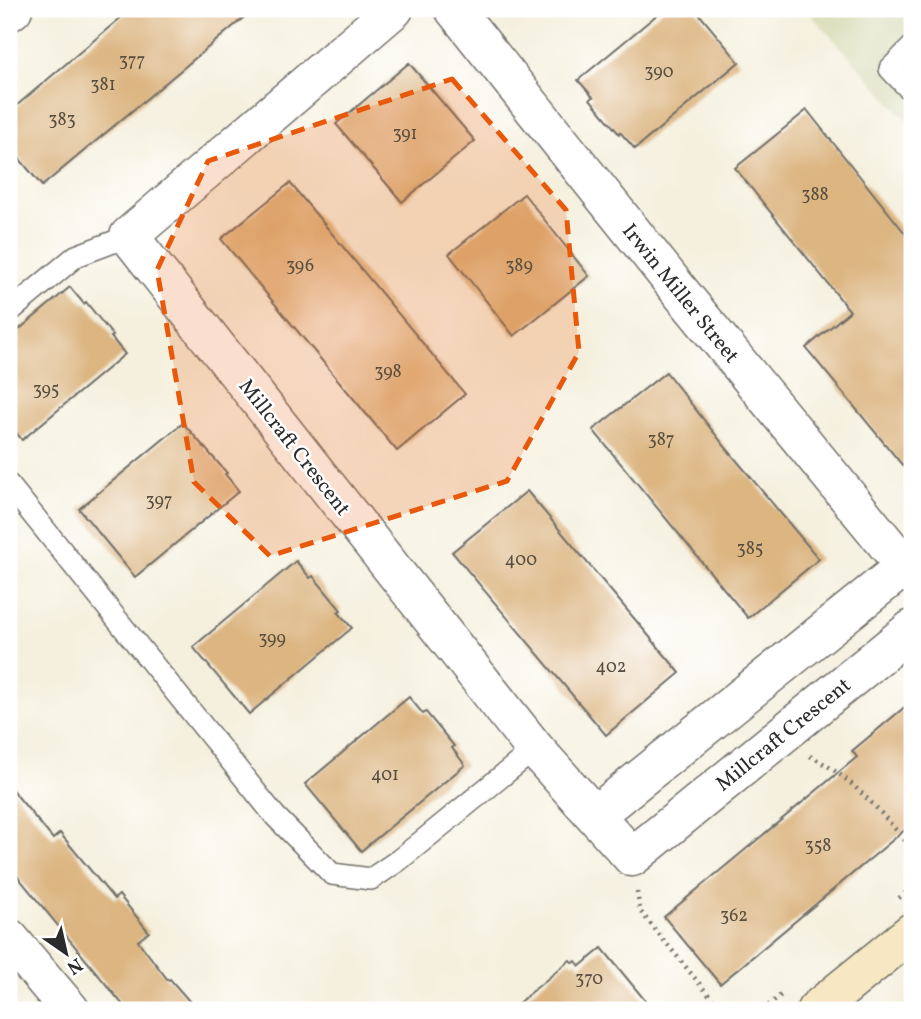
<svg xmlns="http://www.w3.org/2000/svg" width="921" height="1019" viewBox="0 0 921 1019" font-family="Vollkorn,serif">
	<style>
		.built { fill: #dbdebc }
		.building { fill: #dcb581 }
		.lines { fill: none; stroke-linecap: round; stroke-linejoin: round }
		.service-casing { stroke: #72706a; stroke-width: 24 }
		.minor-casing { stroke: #72706a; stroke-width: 41 }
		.tertiary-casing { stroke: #72706a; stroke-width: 41 }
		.secondary-casing { stroke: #72706a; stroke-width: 41 }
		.path { stroke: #72706a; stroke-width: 4.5; stroke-dasharray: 2 5; stroke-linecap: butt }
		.service { stroke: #fff; stroke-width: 21 }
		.minor { stroke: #fff; stroke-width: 38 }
		.tertiary { stroke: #fff; stroke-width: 38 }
		.secondary { stroke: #f7e8c3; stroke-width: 38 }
		.marked { fill: #e8590c; fill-opacity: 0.2; stroke: #e8590c; stroke-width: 5; stroke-dasharray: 14 9; stroke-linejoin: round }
		.labels { text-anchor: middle; stroke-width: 5; stroke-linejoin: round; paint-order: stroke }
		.number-label { font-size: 18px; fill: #574e40 }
		.street-label { font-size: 21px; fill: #2b2b2b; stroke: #fff }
	</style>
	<rect width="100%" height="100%" fill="#fff"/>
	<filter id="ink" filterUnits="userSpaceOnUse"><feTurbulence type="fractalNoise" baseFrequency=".0143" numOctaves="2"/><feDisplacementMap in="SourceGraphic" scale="14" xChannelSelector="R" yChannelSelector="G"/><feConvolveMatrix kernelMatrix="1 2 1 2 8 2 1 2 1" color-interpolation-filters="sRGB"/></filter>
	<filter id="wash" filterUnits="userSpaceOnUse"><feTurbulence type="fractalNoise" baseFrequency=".00686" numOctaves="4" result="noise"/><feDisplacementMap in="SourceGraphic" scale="28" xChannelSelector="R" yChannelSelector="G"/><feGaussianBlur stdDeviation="1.57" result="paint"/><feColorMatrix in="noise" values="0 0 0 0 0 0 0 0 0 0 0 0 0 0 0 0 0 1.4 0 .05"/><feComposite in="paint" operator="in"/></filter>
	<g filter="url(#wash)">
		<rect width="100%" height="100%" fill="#f5f0de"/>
		<path class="built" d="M806,9H912V126L848,55Z"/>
		<g id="blocks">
			<path class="building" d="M131,9H254L42,186L9,146V112Z
				M664,9H695L739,62L635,149L620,132L619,134L590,99L593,97L578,80Z
				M409,63L475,141L402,202L336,124Z
				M807,110L912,242V477L806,348L850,311L735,168Z
				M290,183L465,394L397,451L221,239Z
				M524,194L589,276L514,336L449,254Z
				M70,287L84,304L86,302L113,336L111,337L125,354L22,440L9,424V338Z
				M666,372L727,449L819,559L748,618L593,430Z
				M183,423L227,473L225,474L239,491L135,577L79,509Z
				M527,491L680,673L606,735L452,552Z
				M296,561L310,578L313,576L341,610L338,612L352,628L249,714L193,647Z
				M409,697L423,714L426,712L454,746L452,748L465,765L361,851L305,784Z
				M912,701V824L720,984L664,917L857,757L852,751Z
				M9,786L53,839L60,833L114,899L119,895L149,932L138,941L168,980L170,979L197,1010H127L9,866Z
				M602,948L653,1010H510L570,960L573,963L576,961L580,966Z"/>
		</g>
	</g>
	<g filter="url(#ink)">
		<use href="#blocks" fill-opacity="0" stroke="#72706a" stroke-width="2"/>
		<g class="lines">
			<defs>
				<path id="service" d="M912,47L890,69L912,92
					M9,312L76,256L129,236
					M9,485L275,816L332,874L371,879L399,860L535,749"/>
				<path id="minor" d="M394,9L129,236L535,749L632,857L912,629
					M454,9L677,288L912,575
					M9,12L13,9
					M595,815L905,566"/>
				<path id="tertiary" d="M9,938L70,1010"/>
				<path id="secondary" d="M816,1010L912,932"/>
			</defs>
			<use href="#service" class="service-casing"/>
			<use href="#minor" class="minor-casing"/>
			<use href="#tertiary" class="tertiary-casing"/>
			<use href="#secondary" class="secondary-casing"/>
			<path class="path" d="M810,756C851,776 883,814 912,849
				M637,892L640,911L721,1010
				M899,898L912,887
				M763,1010L782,994"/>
			<use href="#service" class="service"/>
			<use href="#minor" class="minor"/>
			<use href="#tertiary" class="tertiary"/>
			<use href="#secondary" class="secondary"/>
		</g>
	</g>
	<path class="marked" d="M452,79L566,210L579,352L507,481L270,556L194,482L157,270L208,161Z"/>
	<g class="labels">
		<g class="number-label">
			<text x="132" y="66">377</text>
			<text x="659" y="77">390</text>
			<text x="103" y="90">381</text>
			<text x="62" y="125">383</text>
			<text x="405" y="139">391</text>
			<text x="815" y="200">388</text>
			<text x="300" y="271">396</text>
			<text x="519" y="271">389</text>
			<text x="388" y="377">398</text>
			<text x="46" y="395">395</text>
			<text x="661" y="445">387</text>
			<text x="159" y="506">397</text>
			<text x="750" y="554">385</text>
			<text x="521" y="565">400</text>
			<text x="272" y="644">399</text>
			<text x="611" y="672">402</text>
			<text x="385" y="780">401</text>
			<text x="818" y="851">358</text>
			<text x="734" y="921">362</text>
			<text x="589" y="984">370</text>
		</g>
		<g class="street-label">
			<text transform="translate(681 293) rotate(51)" y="7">Irwin Miller Street</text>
			<text transform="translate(295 447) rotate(52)" y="7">Millcraft Crescent</text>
			<text transform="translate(783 734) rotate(-39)" y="7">Millcraft Crescent</text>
		</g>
	</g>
	<rect width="921" height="1019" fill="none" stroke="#fff" stroke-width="35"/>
	<g transform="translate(66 953) rotate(146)" stroke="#ffffff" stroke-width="5" paint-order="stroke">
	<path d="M0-5L12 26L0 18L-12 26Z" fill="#2b2b2b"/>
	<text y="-10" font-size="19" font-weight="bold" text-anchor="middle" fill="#2b2b2b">N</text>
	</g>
</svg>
